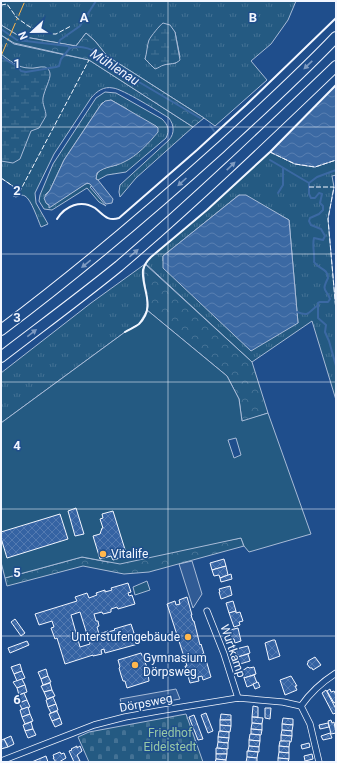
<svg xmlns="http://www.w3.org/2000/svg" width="337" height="763" font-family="Roboto,sans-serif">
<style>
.grass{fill:url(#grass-tufts);stroke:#a8bbd7;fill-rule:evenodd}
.forest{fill:url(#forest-crowns);stroke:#a8bbd7}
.wetland{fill:url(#wetland-marsh);stroke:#a8bbd7}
.cemetery{fill:url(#cemetery-stones);stroke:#a8bbd7}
.pitch{fill:#245a82;stroke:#a8bbd7;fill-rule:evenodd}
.parking{fill:#305b95;stroke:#a8bbd7}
.water{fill:url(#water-waves);stroke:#a8bbd7}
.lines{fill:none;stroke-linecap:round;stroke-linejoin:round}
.stream{stroke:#3b69a3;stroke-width:2}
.building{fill:url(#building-cross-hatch);stroke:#f2f6ff;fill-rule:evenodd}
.street-casing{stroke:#f2f6ff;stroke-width:7}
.highway-casing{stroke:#f2f6ff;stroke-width:12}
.street{stroke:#1f4e8c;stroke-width:5.5}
.highway{stroke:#1f4e8c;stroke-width:10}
.fence{stroke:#f2f6ff;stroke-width:1;stroke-dasharray:5 2;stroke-linecap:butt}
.wall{stroke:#f2f6ff;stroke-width:2}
.power{stroke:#ffb74d;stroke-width:1;stroke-dasharray:14 3 2 3;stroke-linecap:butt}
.oneway{fill:#7e9ac0}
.grid{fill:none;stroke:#f2f6ff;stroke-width:1;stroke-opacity:0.55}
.poi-dot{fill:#ffb74d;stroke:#1f4e8c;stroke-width:1.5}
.labels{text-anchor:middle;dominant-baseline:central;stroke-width:3;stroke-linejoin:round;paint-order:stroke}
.poi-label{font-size:12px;fill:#f2f6ff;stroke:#1f4e8c;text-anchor:start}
.street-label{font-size:12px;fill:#f2f6ff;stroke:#1f4e8c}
.park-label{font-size:12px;fill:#97c8a6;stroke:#1f4e8c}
.water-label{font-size:13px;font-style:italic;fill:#f2f6ff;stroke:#1f4e8c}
.grid-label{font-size:13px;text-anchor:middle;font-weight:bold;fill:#f2f6ff;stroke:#1f4e8c;stroke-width:3;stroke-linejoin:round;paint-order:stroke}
</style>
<defs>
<pattern id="grass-tufts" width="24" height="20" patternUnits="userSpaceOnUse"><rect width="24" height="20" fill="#245a82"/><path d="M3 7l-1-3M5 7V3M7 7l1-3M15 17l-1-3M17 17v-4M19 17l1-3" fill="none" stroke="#447295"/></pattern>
<pattern id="forest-crowns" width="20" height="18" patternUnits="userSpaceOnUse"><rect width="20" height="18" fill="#245a82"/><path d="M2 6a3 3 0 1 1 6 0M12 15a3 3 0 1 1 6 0" fill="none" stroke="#447295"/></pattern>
<pattern id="wetland-marsh" width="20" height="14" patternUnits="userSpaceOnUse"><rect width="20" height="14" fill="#245a82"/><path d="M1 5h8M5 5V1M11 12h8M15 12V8" fill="none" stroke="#447295"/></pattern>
<pattern id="cemetery-stones" width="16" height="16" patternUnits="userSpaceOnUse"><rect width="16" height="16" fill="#245a82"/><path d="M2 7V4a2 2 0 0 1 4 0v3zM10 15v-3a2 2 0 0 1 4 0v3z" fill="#447295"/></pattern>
<pattern id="water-waves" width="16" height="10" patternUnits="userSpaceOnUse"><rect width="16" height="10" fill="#3b69a3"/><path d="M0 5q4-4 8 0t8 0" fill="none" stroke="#587fb1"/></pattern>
<pattern id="building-cross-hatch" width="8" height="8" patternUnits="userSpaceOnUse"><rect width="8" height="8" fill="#3563a3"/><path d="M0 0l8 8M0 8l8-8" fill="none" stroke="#537ab1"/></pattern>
</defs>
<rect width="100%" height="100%" fill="#1f4e8c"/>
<!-- grass -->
<g class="grass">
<path d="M1,1h295l-8,19 -17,24 -20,17 16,19 -52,46 -11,-8 -97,-62 -12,-15 -9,-8 -10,13 -57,-10 -18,-11zM160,26l15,6 5,25 -4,6 -24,3 -7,-7 3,-8 1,-10z"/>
<path d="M1,35l13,9 75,16 104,67 -57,51 -16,19 -1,-5 1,-7 49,-45c6,-7 5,-15 0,-22 -10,-6 -46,-29 -56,-30 -9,-2 -16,3 -22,10l-37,56 -19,39 1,10 12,21 -7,3c-3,-7 -10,-28 -16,-31 -4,-2 -7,0 -9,1l-3,-1 7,-5 -19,-13z"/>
<path d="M105,92l11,1 46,26c6,6 8,11 4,19l-40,34 -19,3 -9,5 -2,-1c0,-11 12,-12 21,-14l10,-56 -16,-9 -9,3 -38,57 -14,30 -5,5 2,9 4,2 34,-22 4,-1 3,3 -2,1 16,19 -7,-4 -12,-14 -35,22 -8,-1 -5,-8 1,-6 13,-31 43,-66z"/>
<path d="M270,152l25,12 20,3 21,-7v15l-4,1 2,11 -6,32 8,92v89l-24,-79 -60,41 -106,-98c-7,20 11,42 -7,60 -4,3 -9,5 -14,8l-124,91v-50l90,-70 54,-39 6,-7 56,-47zM239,195l50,25 9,103 -135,-62v-5z"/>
</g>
<!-- forest -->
<g class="forest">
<path d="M1,25l18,11 57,10 10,-13 9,8 12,15 97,62 -11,9 -104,-67 -75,-17 -13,-8z"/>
<path d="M145,264l107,98 16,51 -26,9 -3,-23 -12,-23 -80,-66c2,-16 -6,-32 -2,-46z"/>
<path d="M241,538l3,8 -95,26 -25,2 -41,-8 -76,20 -2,-8 77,-21 26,5z"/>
</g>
<!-- wetland -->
<g class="wetland">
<path d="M163,23l7,2 5,7 5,28c-5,5 -10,3 -16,5 -4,1 -5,3 -9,4l-10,-10c2,-6 2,-14 4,-19 2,-4 11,-15 14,-17z"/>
<path d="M1,54c8,6 17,14 28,14 5,1 11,-2 16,-1 3,1 5,4 5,7 1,4 -6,17 -7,24 -1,6 3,12 3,18l-7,12 -8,3 -11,28 -7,4 -12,-2z"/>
</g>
<!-- cemetery -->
<path class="cemetery" d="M186,714l17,48h-114l-11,-25 11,-5z"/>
<!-- pitch -->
<g class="pitch">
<path d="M147,310l80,66 12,23 3,22 26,-8 43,121 -62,18 -5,-6 -3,-8 -121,26 -38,-7 -77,21 -4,-16v-139l124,-91 14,-8zM236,438l5,17 -7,3 -6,-18z"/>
<path d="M147,581l3,9 -15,5 -2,-8z"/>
</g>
<!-- parking -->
<g class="parking">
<path d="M192,561l10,33 -9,14 -14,-44z"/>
<path d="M176,689l4,10 -57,10 -3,-10z"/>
</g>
<!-- water -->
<g class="water">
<path d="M336,85v75l-21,7 -20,-3 -25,-12z"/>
<path d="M111,100l45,26 2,2v4c-9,11 -21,24 -34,30 -9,5 -19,4 -27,11l-1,6 2,1 15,19 -1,4 -6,1 -16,-20 -3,-1 -38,25v-3l-3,-2 -2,-5 6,-8 14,-30 36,-54 5,-5z"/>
<path d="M239,195h7l43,25 9,103 -47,28 -88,-83v-12z"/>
</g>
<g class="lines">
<!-- stream -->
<g class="stream">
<path d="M1,29l16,11 51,6 2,2c18,-6 41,12 52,24l78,46"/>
<path d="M58,45l2,-5 20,-14 16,-25"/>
<path d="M1,57l17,10 3,4 5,1 30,-5 3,-1 2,-7 9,-11"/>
<path d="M210,125l4,6"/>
<path d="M270,160l39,23v11l2,4h4l4,-5 3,1 -2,9 3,3v4l-4,4 -9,4 -1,3 2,4 10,4 4,7 -2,4 -9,-2c-2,8 1,16 0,24 4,7 14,6 14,16 -7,14 -2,10 2,21l-2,3h-8l-2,1v15l8,7 -1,7 4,9 7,25"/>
<path d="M309,183l8,-6 19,-7"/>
<path d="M278,193l5,-8v-17"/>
<path d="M297,312c13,5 11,0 20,-6"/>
</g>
</g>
<!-- building -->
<g class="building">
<path d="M76,508l8,26 -9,2 -7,-25z"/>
<path d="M113,511l14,45 -14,4 -2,-4 -11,3 -7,-23 7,-2 2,-6h1l-3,-9 3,-1 -1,-4z"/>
<path d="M60,514l8,25 -61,19 -6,-20v-6z"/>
<path d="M224,559l2,7 -14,4 -2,-7z"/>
<path d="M226,566l2,9 -8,3 -1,-3 -5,1 -2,-6z"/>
<path d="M231,574l1,5 -11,3 -1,-4z"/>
<path d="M128,583l3,9 -3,1 1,3 3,-1 3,9 -17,5 -1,-2 -6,2v3l-8,2 -1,-2 -8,2 2,7h2l1,5 -2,1 2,7 9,-3v1l7,-2 -1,-1 17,-5 3,9 -3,1v3l4,-2 3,9 -33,9 -1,-4 -3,1 1,4 -9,2v-1l-28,9 -8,-26 -2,1 -4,-11 3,-1 -2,-6 -13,4 -4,-11 42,-13 -2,-4 12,-4 2,5 8,-3 -1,-2 9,-3v2l7,-2 -1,-2zM80,612l10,32 -10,3 -9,-32z"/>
<path d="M230,586l2,9 -11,4 -2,-7h1l-1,-3z"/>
<path d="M187,597l5,18h-1l2,6h1l6,24 1,-1 3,10h-2l2,6h2l5,17 -8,3 -1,-4 -4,1 1,4 -9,2 -5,-17h2l-20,-62 8,-3 1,4 4,-1 -1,-4z"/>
<path d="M233,601l3,10 -7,2 -3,-10z"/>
<path d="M236,611v2l4,-1 3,9 -4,1 1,3 -6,2 -5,-14z"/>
<path d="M15,619l10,14 -4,3 -10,-14z"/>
<path d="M238,628l3,13 -6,2 -1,-4h-2l-2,-9z"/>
<path d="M273,640h2l5,16 -11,4 -4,-17z"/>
<path d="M27,641l2,4 -19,8 -2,-5z"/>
<path d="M248,646l2,7 -12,4 -2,-8z"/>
<path d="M141,653l6,14 2,14 -22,7 -2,-7h-2l-2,-6 -2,-7 1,-1 -2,-7z"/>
<path d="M248,654l2,7 -10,3 -2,-7z"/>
<path d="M315,657l6,8 -8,5 -1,-2h-2l-3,-4 1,-1v-2z"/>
<path d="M20,664l2,7 -8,3 -3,-7z"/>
<path d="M248,667l1,1 5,-1 2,7 -12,4 -2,-7z"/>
<path d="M46,669l2,7 -7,3 -3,-7z"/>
<path d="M22,671l3,7 -8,3 -3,-7z"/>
<path d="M254,675l3,8 -10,4 -3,-9z"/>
<path d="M48,676l3,6 -8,3 -2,-6z"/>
<path d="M291,676l6,10h-2l2,4 -12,5 -5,-15z"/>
<path d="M22,679l3,6 -8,3 -4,-6z"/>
<path d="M258,682l2,5 -5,2 -2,-5z"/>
<path d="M50,683l2,7 -8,2 -3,-6z"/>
<path d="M25,685l2,7 -8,3 -2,-7z"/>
<path d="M330,689l1,3 3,-1 2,4v7l-2,1 -7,-12z"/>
<path d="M52,690l3,6 -8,3 -3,-7z"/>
<path d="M326,690l10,19v4l-3,1 -11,-21z"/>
<path d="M24,693l3,7 -8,3 -2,-7z"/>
<path d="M53,697l3,7 -8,3 -2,-7z"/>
<path d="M27,700l3,7 -8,2 -3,-6z"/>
<path d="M56,704l2,6 -7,3 -3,-6z"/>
<path d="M253,706l5,1v10h-6z"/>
<path d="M28,707l2,7 -8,3 -2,-7z"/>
<path d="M265,708h6l-1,11 -5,-1z"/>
<path d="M57,711l3,7 -8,3 -3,-7z"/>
<path d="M206,713l7,18 -5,2 -7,-18z"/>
<path d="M30,714l3,7 -8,3 -3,-7z"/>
<path d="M221,714l10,1v5h-11z"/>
<path d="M194,715l9,24 -5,1 -9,-23z"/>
<path d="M252,717l11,1 -1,6 -10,-1z"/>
<path d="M60,718l2,6 -7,3 -3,-6z"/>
<path d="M283,718l10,1v6l-11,-1z"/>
<path d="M220,720h11v6l-11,-1z"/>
<path d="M331,720l1,3 2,-1 2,11 -5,1 -3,-13z"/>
<path d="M31,722l2,7 -8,2 -2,-6z"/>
<path d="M252,723l10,1v6l-11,-1z"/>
<path d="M328,723l1,4 -9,2 -1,-4z"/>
<path d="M282,724l11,1 -1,6 -10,-1z"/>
<path d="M220,725l11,1 -1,6 -10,-1z"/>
<path d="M33,729l3,6 -8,3 -3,-7z"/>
<path d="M251,729l11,1 -1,5 -10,-1z"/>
<path d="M282,730l10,1v5l-11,-1z"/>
<path d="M219,731l10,1v6l-11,-1z"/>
<path d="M330,733l2,5 -9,2 -2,-4z"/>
<path d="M250,734l10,1v6l-11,-1z"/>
<path d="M281,735l11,1 -1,6 -10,-1z"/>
<path d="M11,736l3,8 -6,3 -4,-8z"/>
<path d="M218,737l11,1 -1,5 -10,-1z"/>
<path d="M1,738l1,2 2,-1 4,8 -7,2z"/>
<path d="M249,740l11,1 -1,6 -10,-1z"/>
<path d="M280,741h10l-1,6 -10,-1z"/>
<path d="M218,742l10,1v6l-11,-1z"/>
<path d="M309,743l1,4 -8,2 -1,-4z"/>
<path d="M77,746v2l3,-2 2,5 -5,4 3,6 -6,1 -5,-11 3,-1 -1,-1z"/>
<path d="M249,746l10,1v5l-11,-1z"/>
<path d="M279,746l10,1v6l-10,-1z"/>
<path d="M216,748l11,1v5h-11z"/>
<path d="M247,751l11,1 -1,6 -10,-1z"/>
<path d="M60,752l1,2 3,-1 2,5 -7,4h-3l-3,-4h1l-1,-3z"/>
<path d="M279,752l10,1v6l-11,-1z"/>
<path d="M216,754h11l-1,6 -10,-1z"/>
<path d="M312,754l1,5 -8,2 -1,-5z"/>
<path d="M46,756l2,6h-16l2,-1z"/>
<path d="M247,757l10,1v4h-11z"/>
<path d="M278,758l11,1 -1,3h-10z"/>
<path d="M216,759l10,1v2h-11z"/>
</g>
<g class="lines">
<!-- street casing -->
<g class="street-casing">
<g id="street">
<path d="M207,611l17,43 14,44"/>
<path d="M301,706l9,18 9,38"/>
<path d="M301,706c9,-13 21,-24 35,-33"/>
<path d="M1,761l93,-36 31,-8 33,-6 80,-13 45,4 18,4"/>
</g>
</g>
<!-- highway casing -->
<g class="highway-casing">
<g id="highway">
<path d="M1,330c76,-57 148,-118 219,-182 39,-36 79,-72 116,-111"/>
<path d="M1,357c39,-30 80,-60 118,-91 75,-64 146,-132 217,-200"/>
</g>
</g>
<!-- street -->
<use href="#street" class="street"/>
<!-- highway -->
<use href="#highway" class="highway"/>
<!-- fence -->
<g class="fence">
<path d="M1,5l6,-1 10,14 13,9 22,7h4l15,-8"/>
<path d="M270,152l25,12 20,3 21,-7"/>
<path d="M1,178l19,13 69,-131"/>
<path d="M309,187h25l-6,32 8,92"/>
<path d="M1,562v3"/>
</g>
<!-- wall -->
<g class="wall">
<path d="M57,219c8,-13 24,-20 38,-11 8,6 12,14 24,10l78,-68 49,-45 90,-87"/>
<path d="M125,332c5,-3 10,-5 14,-8 18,-18 2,-35 4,-54 1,-5 4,-9 8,-13l56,-47 63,-58 66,-67"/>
</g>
<!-- power -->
<path class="power" d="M1,56l24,-55"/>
</g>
<!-- one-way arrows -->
<defs><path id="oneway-solid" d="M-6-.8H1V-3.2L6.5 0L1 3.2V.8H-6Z"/></defs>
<g class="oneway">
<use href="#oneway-solid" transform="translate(308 65) rotate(136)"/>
<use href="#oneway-solid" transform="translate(231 166) rotate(-44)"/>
<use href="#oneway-solid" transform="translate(182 182) rotate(138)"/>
<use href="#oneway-solid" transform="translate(134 253) rotate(-41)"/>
<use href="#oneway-solid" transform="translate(86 264) rotate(141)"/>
<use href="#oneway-solid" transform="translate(32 333) rotate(-38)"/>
</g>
<!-- grid -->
<path class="grid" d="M168,1v761M1,127h335M1,254h335M1,382h335M1,509h335M1,636h335"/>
<!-- markers -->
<g class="poi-dot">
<circle cx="103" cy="554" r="4"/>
<circle cx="188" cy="637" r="4"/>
<circle cx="135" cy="665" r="4"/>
</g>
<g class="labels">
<!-- poi labels -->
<g class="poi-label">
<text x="111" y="554">Vitalife</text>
<text x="180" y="637" text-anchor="end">Unterstufengebäude</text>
<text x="143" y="658">Gymnasium<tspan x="143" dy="14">Dörpsweg</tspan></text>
</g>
<!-- street labels -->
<g class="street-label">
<text transform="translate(233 651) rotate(71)">Wurtkamp</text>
<text transform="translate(146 703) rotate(-11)">Dörpsweg</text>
</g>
<!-- park labels -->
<g class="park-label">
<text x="170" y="733">Friedhof<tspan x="170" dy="14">Eidelstedt</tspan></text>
</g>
<!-- water labels -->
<g class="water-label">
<text transform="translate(115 67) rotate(33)">Mühlenau</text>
</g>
</g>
<g class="grid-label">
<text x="84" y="22">A</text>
<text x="253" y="22">B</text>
<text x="17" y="68">1</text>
<text x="17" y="195">2</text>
<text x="17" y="322">3</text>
<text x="17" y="450">4</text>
<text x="17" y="577">5</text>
<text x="17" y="704">6</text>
</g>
<!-- border -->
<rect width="337" height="763" fill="none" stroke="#f2f6ff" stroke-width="4"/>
<!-- north arrow -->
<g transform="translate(32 32) rotate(248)" stroke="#1f4e8c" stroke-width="3" paint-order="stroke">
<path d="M0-3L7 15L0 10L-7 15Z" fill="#f2f6ff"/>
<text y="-6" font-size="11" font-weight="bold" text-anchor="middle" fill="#f2f6ff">N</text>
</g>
</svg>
